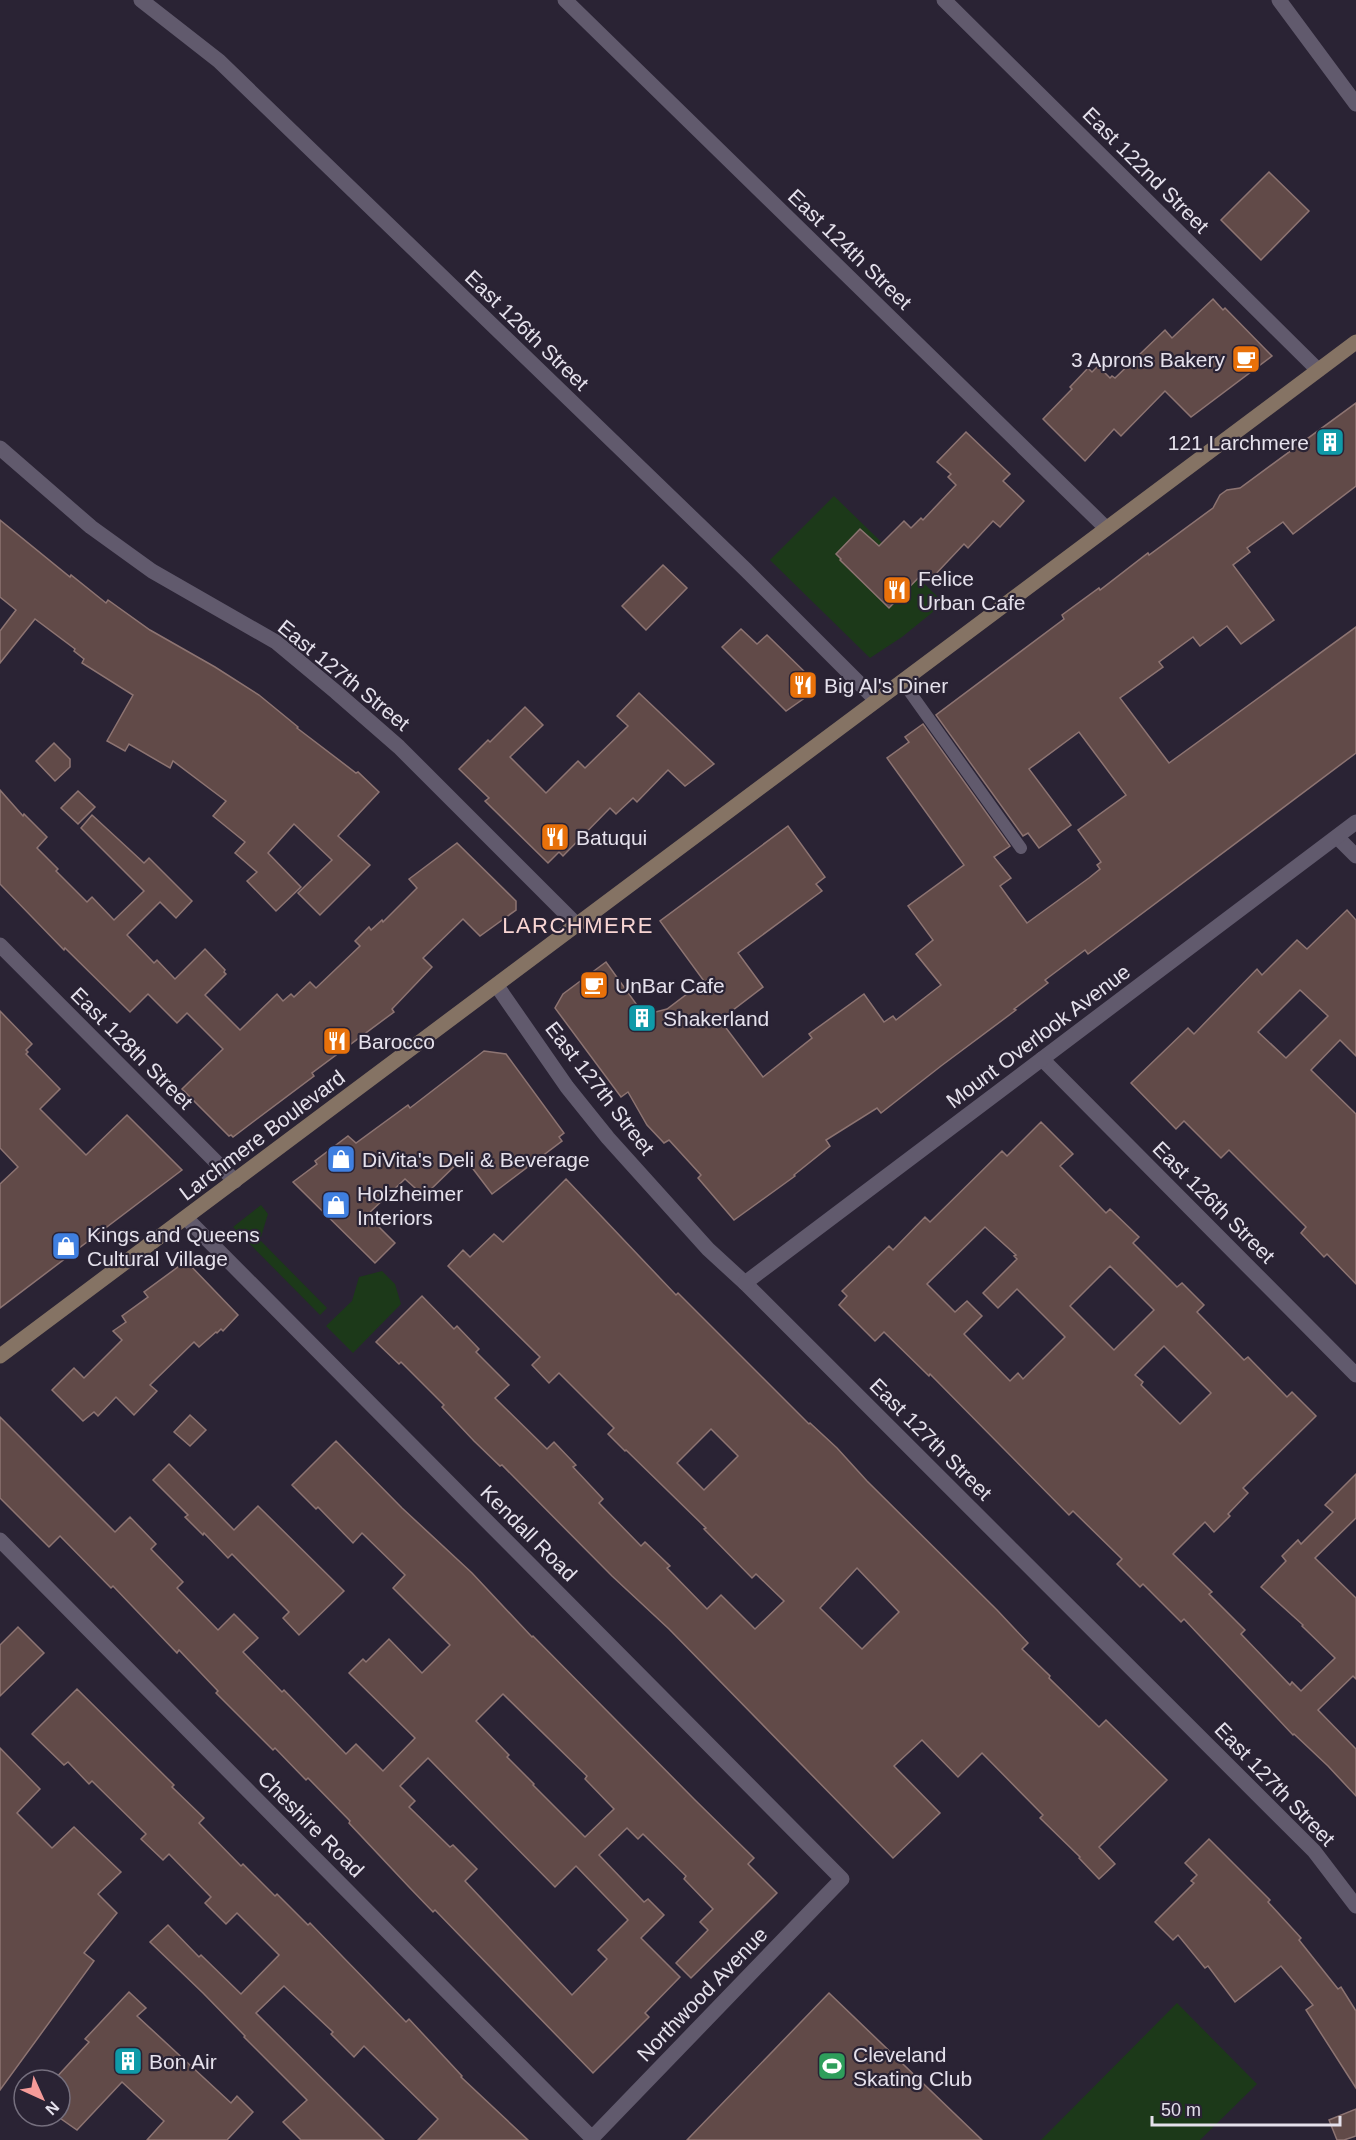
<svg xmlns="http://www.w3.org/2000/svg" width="1356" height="2140" font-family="Arial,sans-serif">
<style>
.green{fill:#1c3919}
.building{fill:#614a48;stroke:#8d7472;stroke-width:1.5;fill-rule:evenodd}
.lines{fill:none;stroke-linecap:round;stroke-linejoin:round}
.service{stroke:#615a6d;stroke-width:12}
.minor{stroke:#615a6d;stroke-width:15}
.secondary{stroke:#857364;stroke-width:15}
.labels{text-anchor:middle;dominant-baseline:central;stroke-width:4.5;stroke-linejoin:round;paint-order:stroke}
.street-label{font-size:21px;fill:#e5e1ec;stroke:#2a2334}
.poi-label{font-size:21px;fill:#e5e1ec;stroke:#2a2334;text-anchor:start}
.neighbourhood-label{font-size:22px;letter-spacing:1.5px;fill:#f8d5d3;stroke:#2a2334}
</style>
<rect width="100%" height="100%" fill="#2a2334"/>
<!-- green -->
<g class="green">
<path d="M834,496l110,107 -42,34 -32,21 -100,-98z"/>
<path d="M261,1205l7,9 -8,26 67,68 -7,7 -87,-88z"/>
<path d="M382,1271l13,13 6,20 -48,49 -27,-27 26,-25 7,-24z"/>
<path d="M1177,2003l80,81 -57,56h-159z"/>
</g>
<!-- building -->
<g class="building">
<path d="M1269,172l40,39 -48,49 -40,-40z"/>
<path d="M1213,299l10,11 2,-2 47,48 -81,61 -26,-26 -44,45 -7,-7 -29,32 -42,-42 29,-30 -2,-2 18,-19 4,4 6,-6 12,12 2,-2 3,2 50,-48 7,8z"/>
<path d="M1356,403v83l-63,48 -10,-12 -36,26 3,4 -17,13 41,55 -33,24 -14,-18 -27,20 -7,-9 -34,25 4,5 -43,31 49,65 187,-136v126l-268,201 -3,-4 -40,30 3,3 -34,26 2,1 -75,56 -60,47 -4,-5 -51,32 4,6 -36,29 1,1 -61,44 -36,-42 3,-3 -32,-35 -5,3 -17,-18 -19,-33 -7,5 -66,-89 8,-14 43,-32 38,53 23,-6 37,-28 -44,-60 128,-95 37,51 -9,7 6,7 -84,62 25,34 -43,33 43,57 49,-39 -3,-4 55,-40 20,28 9,-6 3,4 45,-35 -25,-31 17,-14 -25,-34 56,-41 -77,-107 22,-16 -4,-5 18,-13 87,122 -16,11 17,21 -11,8 27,37 62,-45 11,-9 -3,-4 4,-3 -23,-32 48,-35 -47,-63 -50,37 42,56 -32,23 -11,-15 -5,3 -87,-121 128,-96 -2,-4 37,-27 1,2 48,-37 1,2 64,-47 7,-13 7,-5 13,-2z"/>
<path d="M966,432l44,42 -7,7 21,20 -24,26 -7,-6 -25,27 -4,-4 -32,34 -7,-7 -36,37 -49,-48 1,-1 -5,-5 24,-25 19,17 25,-25 7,7 10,-10 2,2 33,-35 -8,-8 3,-3 -14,-12z"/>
<path d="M0,520l70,57 1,-2 35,28 2,-3 42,30 65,37 44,28 39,32 -1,1 59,45 2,-1 21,20 -41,44 32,29 -50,50 -22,-22 34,-33 -38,-36 -26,29 33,34 -25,24 -29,-30 10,-9 -22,-19 10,-11 -32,-26 13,-15 -53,-40 -3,7 -41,-24 -4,7 -18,-10 26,-46 -51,-32 2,-4 -10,-8 1,-2 -40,-30 -35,44v-32l16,-21 -16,-13z"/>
<path d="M663,565l24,23 -41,42 -24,-24z"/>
<path d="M741,629l16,15 10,-9 46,45v12l-27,19 -64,-64z"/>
<path d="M639,693l75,71 -29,22 -17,-16 -31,32 -4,-4 -17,16 -6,-6 -47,48 -4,-4 -11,11 -63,-62 4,-3 -30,-29 29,-29 2,2 35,-35 18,18 -33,32 36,36 32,-32 7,7 43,-42 -11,-10z"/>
<path d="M54,743l16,16v8l-15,14 -19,-20z"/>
<path d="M0,790l23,26 1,-2 23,23 -10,11 21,21 -2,2 31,31 5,-5 22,23 30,-29 -63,-63 11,-13 52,48 5,-5 43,43 -16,17 -16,-16 -33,33 27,28 3,-3 18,19 30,-30 20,21 -1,2 2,2 -21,21 35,35 37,-36 6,7 8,-7 3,3 16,-15 6,6 44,-42 -5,-5 14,-14 2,3 11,-10 1,2 34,-34 -8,-9 48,-36 59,58v9l-36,26 -17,-17 -40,39 9,9 -40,42 2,3 -82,61 2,3 -81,61 -2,-2 -2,1 -47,-47 41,-40 -36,-36 -10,10 -29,-29 -18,18 -65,-64 -1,2 -64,-66z"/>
<path d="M78,791l17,16 -17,17 -17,-16z"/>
<path d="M1347,910l9,10v136l-16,-16 -29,30 45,44v170l-29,-30 -3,3 -23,-24 5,-6 -77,-77 -8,8 -37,-37 -8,8 -45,-46 57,-55 6,6 63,-65 5,6 35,-35 10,9zM1300,990l28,26 -42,42 -28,-26z"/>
<path d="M0,1011l32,33 -6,6 2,2 -2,2 34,35 -20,20 46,46 41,-40 55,55 -182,138v-124l18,-17 -18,-19z"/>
<path d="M484,1051l22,3 58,79 -5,4 3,4 -70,53 -28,-37 -40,39 -19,-17 -38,36 28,28 -20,20 -82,-81 24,-18 -2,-3 33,-25 8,7 52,-38 2,3z"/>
<path d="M1041,1122l32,32 -13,12 46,47 4,-4 29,28 -6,6 44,44 5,-4 22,22 -7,7 47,48 4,-3 39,40 5,-5 24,24 -73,72 5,5 -20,21 2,2 -16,16 -9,-10 -32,32 39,38 -3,2 36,36 -4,4 49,51 2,-3 9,9 34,-33 -33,-32 1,-1 -42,-38 25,-26 -4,-5 16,-16 3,4 32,-32 -8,-7 31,-31v44l-41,40 41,40v81l-3,-3 -35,34 38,39v47l-28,-30 -34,-32 -1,1 -109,-116 -3,3 -38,-38 -3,3 -23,-23 5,-5 -49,-48 -4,4 -139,-141 -1,2 -45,-44 -9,9 -36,-36 8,-9 -5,-5 47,-45 4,4 32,-33 5,5 72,-71 5,5zM985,1227l31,28 -2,1 3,3 -34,34 15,15 19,-19 48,48 -42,42 -5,-6 -8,8 -46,-47 18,-18 -15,-15 -12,11 -28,-28zM1110,1266l44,44 -40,40 -44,-44zM1164,1346l47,47 -31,31 -39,-39 2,-3 -8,-7z"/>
<path d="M566,1179l110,116 2,-2 131,131 1,-1 27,25 30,33 130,129 31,33 -6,6 28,27 -1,2 50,49 7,-7 61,60 -68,67 16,17 -16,15 -20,-21 1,-1 -40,-39 3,-3 -61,-62 -24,24 -36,-37 -28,26 46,47 -47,45 -224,-229 -57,-53 -110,-111 -2,1 -26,-25 -32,-34 2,-2 -43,-43 -2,2 -23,-22 46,-46 32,33 3,-3 22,23 -3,3 33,33 -14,13 52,51 7,-7 22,23 -3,2 30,32 -4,4 42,43 4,-4 25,24 -3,2 40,41 14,-14 34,34 29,-28 -28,-27 -4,4 -48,-49 2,-1 -80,-78 -1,1 -17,-17 6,-6 -55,-55 -10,10 -17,-18 8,-8 -92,-91 15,-16 7,7 24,-23 9,8zM711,1429l27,27 -34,34 -27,-27zM857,1568l42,44 -37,37 -42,-41z"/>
<path d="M186,1261l52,54 -15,16 -2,-2 -4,4 -1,-1 -17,15 -5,-5 -44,43 7,6 -23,24 -18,-18 -18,19 -4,-4 -11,9 -31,-31 22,-22 10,10 38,-38 -9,-9 13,-9 -4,-6 26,-19 -4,-5z"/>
<path d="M190,1415l16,15 -16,16 -16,-14z"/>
<path d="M0,1417l115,115 15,-15 26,27 -5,5 32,33 -6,6 41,42 16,-16 24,24 -15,14 39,40 2,-2 62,64 10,-10 27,27 32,-33 -66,-65 14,-14 3,3 23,-23 33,34 28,-28 -57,-57 12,-13 -43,-42 -9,10 -35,-36 -2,2 -24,-24 44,-44 66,67 70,65 60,64 1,-1 161,163 60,59 -6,6 29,29 -86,85 -15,-15 32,-33 -8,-8 13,-13 -29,-30 2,-3 -43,-42 -5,5 -11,-11 -28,27 45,47 4,-3 16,16 -23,23 39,39 -35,36 4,4 -56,56 -158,-163 -2,2 -24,-25 -60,-64 1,-2 -42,-43 -2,2 -31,-32 -2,2 -57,-57 2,-2 -39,-41 -2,3 -64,-67 -2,2 -51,-52 -11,11 -49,-49zM503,1694l84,82 -2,3 29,30 -29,28 -52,-52 1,-1 -27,-27 2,-2 -33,-34zM428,1758l127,129 21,-21 52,54 -30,30 9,9 -35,36 -107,-114 12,-12 -24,-24 -3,2 -41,-40 6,-6 -15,-15z"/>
<path d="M169,1464l65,66 24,-24 86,85 -45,44 -16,-17 6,-6 -57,-58 -4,4 -24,-25 -1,2 -18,-18 3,-2 -35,-35z"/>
<path d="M18,1627l26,26 -44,43v-51z"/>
<path d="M77,1689l97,96 -2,2 32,31 -5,5 42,43 2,-2 32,32 2,-2 31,31 2,-2 96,99 3,-3 53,57 -1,1 67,63h-110l20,-21 -74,-73 -10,11 -23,-23 2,-2 -49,-46 -28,27 128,127h-83l-18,-18 24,-22 -63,-63 1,-1 -42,-43 -53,-51 18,-17 31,32 2,-2 40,39 38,-39 -42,-42 -11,11 -21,-21 6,-6 -42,-43 -6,6 -22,-21 5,-5 -54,-53 -3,3 -21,-22 -4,3 -32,-31z"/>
<path d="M0,1748l40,41 -23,24 35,35 22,-21 47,45 -23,22 19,19 -33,40 10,8 -94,129z"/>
<path d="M1209,1839l61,61 -2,2 33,36 -2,2 39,49 3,-2 15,24v77l-50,-78 7,-5 -32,-39 -46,36 -27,-36 -3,2 -27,-33 -5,5 -18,-18 39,-39 -3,-2 6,-6 -12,-12z"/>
<path d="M129,1992l17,16 -9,8 94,87 6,-7 16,16 -26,28h-80l17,-19 -42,-39 -45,48 -20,-14h3v-36h-6l35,-38 -4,-3z"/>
<path d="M829,1993l153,147h-295z"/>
<path d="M1356,2109v27l-12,4h-7l-8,-20z"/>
</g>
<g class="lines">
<!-- service -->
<path class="service" d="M902,681l119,167"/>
<!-- minor -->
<g class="minor">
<path d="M141,0l78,61 527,509 130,130"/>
<path d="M565,0l541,528"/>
<path d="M944,0l374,370"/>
<path d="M1279,0l77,104"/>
<path d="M0,448l91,79 61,44 124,71 60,50 63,55 178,178"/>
<path d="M1337,837l19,19"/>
<path d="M0,945l235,236"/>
<path d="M497,986l70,101 41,51 100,111 37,34 569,568 42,55"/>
<path d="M1042,1059l314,316"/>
<path d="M745,1283l611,-461"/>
<path d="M0,1540l592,598 250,-259 -656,-661"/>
</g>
<!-- secondary -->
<path class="secondary" d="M0,1356l1356,-1014"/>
</g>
<!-- icons -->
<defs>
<g id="cafe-square" transform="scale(1.5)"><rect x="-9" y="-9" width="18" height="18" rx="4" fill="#e8710a" stroke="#2a2334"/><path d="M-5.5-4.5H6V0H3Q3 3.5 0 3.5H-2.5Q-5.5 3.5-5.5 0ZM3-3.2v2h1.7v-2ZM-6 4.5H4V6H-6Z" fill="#fff"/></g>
<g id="building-square" transform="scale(1.5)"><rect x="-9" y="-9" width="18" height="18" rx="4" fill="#0f9aa8" stroke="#2a2334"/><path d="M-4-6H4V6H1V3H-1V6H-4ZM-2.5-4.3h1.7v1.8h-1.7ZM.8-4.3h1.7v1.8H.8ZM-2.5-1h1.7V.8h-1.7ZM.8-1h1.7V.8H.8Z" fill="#fff"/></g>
<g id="restaurant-square" transform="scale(1.5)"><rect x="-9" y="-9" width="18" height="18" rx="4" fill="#e8710a" stroke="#2a2334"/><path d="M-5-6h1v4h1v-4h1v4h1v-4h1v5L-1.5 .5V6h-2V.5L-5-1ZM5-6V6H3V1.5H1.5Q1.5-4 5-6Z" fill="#fff"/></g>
<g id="shop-square" transform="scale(1.5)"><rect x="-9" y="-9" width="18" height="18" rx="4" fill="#3f7fe0" stroke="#2a2334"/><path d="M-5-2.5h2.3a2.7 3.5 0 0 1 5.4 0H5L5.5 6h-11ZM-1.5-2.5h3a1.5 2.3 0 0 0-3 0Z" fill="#fff"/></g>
<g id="stadium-square" transform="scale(1.5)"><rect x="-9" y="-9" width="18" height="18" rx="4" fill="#2e9e5b" stroke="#2a2334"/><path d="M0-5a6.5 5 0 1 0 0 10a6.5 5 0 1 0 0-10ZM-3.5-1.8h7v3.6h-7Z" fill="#fff"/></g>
</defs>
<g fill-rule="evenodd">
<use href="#cafe-square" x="1246" y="359"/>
<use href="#building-square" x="1330" y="442"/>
<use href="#restaurant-square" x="897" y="590"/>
<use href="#restaurant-square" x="803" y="685"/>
<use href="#restaurant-square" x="555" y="837"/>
<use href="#cafe-square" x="594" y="985"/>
<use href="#building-square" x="642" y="1018"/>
<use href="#restaurant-square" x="337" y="1041"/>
<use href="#shop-square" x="341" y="1159"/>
<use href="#shop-square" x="336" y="1205"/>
<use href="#shop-square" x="66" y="1246"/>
<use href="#building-square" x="128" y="2061"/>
<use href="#stadium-square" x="832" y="2066"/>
</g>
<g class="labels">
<!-- street labels -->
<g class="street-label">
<text transform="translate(1146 170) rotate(45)">East 122nd Street</text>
<text transform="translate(850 249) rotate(44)">East 124th Street</text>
<text transform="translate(527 330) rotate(44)">East 126th Street</text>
<text transform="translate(344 675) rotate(39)">East 127th Street</text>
<text transform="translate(1038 1036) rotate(-37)">Mount Overlook Avenue</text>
<text transform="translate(132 1048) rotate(45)">East 128th Street</text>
<text transform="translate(600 1088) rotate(52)">East 127th Street</text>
<text transform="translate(262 1135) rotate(-37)">Larchmere Boulevard</text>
<text transform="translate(1214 1202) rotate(45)">East 126th Street</text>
<text transform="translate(931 1439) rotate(45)">East 127th Street</text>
<text transform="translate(529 1533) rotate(45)">Kendall Road</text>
<text transform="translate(1275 1784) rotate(46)">East 127th Street</text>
<text transform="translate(311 1824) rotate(45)">Cheshire Road</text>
<text transform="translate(702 1994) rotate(-46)">Northwood Avenue</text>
</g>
<!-- poi labels -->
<g class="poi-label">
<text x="1225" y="359" text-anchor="end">3 Aprons Bakery</text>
<text x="1309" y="442" text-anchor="end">121 Larchmere</text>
<text x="918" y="578">Felice<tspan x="918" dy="24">Urban Cafe</tspan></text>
<text x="824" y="685">Big Al's Diner</text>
<text x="576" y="837">Batuqui</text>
<text x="615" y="985">UnBar Cafe</text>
<text x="663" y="1018">Shakerland</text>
<text x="358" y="1041">Barocco</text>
<text x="362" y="1159">DiVita's Deli &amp; Beverage</text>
<text x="357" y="1193">Holzheimer<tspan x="357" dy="24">Interiors</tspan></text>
<text x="87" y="1234">Kings and Queens<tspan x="87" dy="24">Cultural Village</tspan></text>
<text x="853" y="2054">Cleveland<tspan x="853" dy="24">Skating Club</tspan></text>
<text x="149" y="2061">Bon Air</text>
</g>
<!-- neighbourhood labels -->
<g class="neighbourhood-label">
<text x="578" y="925">LARCHMERE</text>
</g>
</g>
<!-- north arrow -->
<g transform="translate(42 2098) rotate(135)"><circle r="28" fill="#2a2334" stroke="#756f7e" stroke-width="1.5"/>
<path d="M0-4.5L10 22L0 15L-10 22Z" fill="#f59b99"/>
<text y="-9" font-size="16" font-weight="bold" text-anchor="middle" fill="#e5e1ec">N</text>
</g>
<!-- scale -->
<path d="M1152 2116v9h188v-9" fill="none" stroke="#e5e1ec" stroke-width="3"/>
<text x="1161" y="2116" font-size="18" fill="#e5e1ec" stroke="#2a2334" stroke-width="4.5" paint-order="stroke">50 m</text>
</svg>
